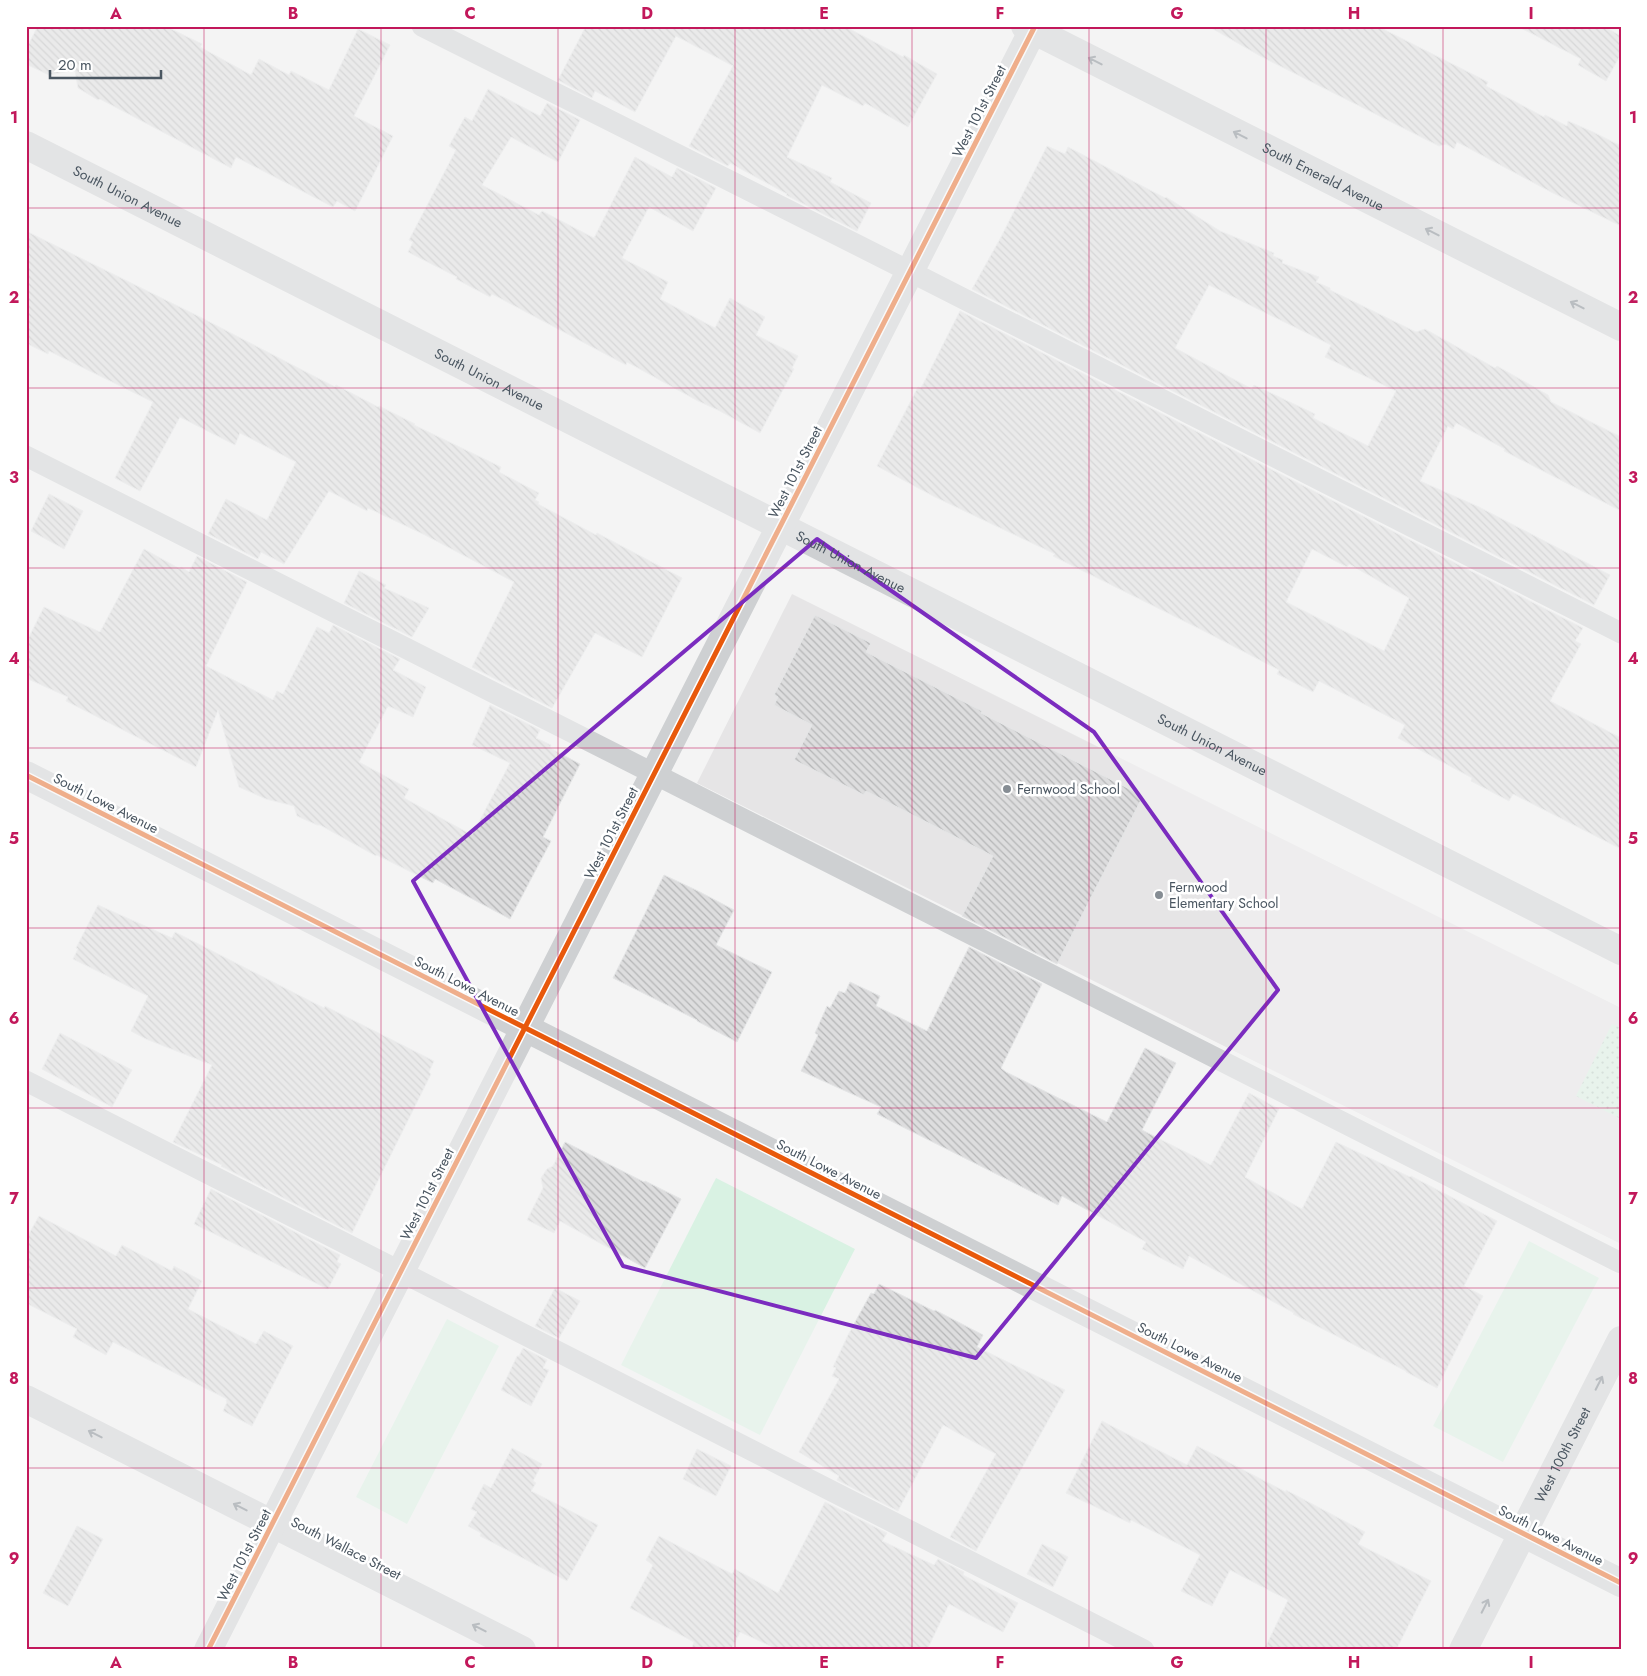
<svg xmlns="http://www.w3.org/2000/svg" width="1647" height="1676" font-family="Jost,sans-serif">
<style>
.education{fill:#e6e5e6}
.grass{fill:#d9f2e3}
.park{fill:url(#park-dots)}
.building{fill:url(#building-back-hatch);stroke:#e5e6e7;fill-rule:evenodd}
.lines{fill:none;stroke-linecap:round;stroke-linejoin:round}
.service{stroke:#ced0d2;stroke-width:21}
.minor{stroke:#ced0d2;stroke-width:28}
.cycleway-casing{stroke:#fff;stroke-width:8}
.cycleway{stroke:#e8590c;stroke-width:5}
.oneway{stroke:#727b83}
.marked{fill:none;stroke:#7b2cbf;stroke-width:4;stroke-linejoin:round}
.grid{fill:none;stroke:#c2185b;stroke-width:1;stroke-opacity:0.55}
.poi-dot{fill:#868d94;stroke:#fff;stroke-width:2}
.labels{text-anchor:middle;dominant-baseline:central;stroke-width:5;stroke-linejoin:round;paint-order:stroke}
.street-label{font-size:14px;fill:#4a5661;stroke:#fff}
.poi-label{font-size:14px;fill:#4a5661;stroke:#fff;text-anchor:start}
.neatline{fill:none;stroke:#c2185b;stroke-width:2}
.grid-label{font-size:16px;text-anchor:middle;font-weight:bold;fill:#c2185b}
</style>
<defs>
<pattern id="park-dots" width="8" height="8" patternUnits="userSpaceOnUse" patternTransform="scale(1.25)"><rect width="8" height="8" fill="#d9f2e3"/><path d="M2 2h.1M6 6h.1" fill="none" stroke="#b2c7bb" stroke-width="1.8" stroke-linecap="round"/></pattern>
<pattern id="building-back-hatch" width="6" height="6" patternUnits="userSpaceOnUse" patternTransform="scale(1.25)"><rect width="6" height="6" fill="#ddddde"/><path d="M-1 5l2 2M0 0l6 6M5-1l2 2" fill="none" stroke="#b5b6b7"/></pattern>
</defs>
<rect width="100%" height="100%" fill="#f4f4f4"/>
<!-- education -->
<path class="education" d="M792,594l829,414v236l-924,-461z"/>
<!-- grass -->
<g class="grass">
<path d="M716,1178l139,71 -95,186 -139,-70z"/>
<path d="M1529,1241l70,37 -96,184 -70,-36z"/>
<path d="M447,1319l52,27 -92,178 -51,-27z"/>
</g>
<!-- park -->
<path class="park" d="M1612,1024l9,4v91l-45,-23z"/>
<!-- building -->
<g class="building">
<path d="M38,26h127l37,18 -2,3 51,28 8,-16 30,16 2,-4 38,19 29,-61 32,16 -36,71 39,20 -38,75 -18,-10 -4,6 -97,-50 -5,11 -131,-69 -2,1 -20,-12 -3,-18 -26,5 -21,-10 -2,-16z"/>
<path d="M586,26h258l59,31 1,-2 33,19 -29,53 -43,-24 -2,3 -41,-21 -35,72 45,21 -2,4 41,21 -14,28 -71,-36 1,-1 -57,-31 -2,3 -39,-20 44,-80 -57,-30 -41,76 -40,-21 -3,7 -34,-18z"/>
<path d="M1208,26h169l111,56 -2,4 58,31 1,-2 22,11 1,-5 25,11 28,14v80l-70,-34 -94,-50 -3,7 -8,-5 -7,2 -18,-9 -159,-80z"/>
<path d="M1517,26h86l18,10v18l-15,27 -28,-16 3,-6z"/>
<path d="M488,89l52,27 7,-13 33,17 -22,42 -47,-25 -29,48 57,30 3,-4 52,27 41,-81 37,20 5,-9 39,20 -23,43 -44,-24 -27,51 46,24 -8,17 55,29 15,-30 35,19 -9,18 42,21 -6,12 2,1 -34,64 -42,-23 -20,-9 -71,-39 -1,3 -134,-71 -2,3 -34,-18 1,-2 -49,-25 5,-10 -4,-2 47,-90 -7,-4 16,-29 7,4z"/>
<path d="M1047,146l18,8 3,-7 97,51 1,-1 54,34 54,22 -1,3 10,4 -1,3 37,14 -3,5 14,6v2l86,42 9,-3 70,39 2,-2 51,29 3,7 70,35v74l-117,-60 1,-2 -49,-26 -3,6 -5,-3 -28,55 59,26 131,68 -16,30 -622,-316 29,-52zM1209,285l122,60 -6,12 71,34 -28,55 -55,-28 2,-4 -61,-29 -2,4 -77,-41z"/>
<path d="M26,231l174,86 135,70 1,-2 42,22 1,-1 36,18 -1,1 87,42 -2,5 40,21 -4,7 4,2 -1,2 58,31 1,-2 85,45 -40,79 -47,-24 -43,75 -80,-41 42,-85 -89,-47 -57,-27 -1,3 -38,-20 -45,73 -23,-12 -3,7 -50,-25 18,-35 41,21 29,-58 -56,-29 -5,12 -55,-28 -40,74 -25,-13 38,-76 -104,-51 -1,3 -22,-11z"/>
<path d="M960,311l623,317 -8,13 6,3 -31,57 71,37v111l-108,-55 -4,7 -38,-20 1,-3 -74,-40 7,-13 -86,-44 -6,11 -36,-18 2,-4 -79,-41 -147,-73 2,-2 -120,-57 -58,-31 41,-79 3,1zM1312,549l35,18 2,-3 60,34 -25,53 -98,-49z"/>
<path d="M49,494l34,17 -19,38 -33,-18z"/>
<path d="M144,549l36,20 1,-2 8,5 8,-16 50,26 -41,84 67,34 4,-9 6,3 34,-67 12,6 4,-8 67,34 -7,11 33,17 -13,30 -25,-11 -29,56 50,27 -5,9 68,37 38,-72 -38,-18 18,-40 50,25 -4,8 15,7 -1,3 30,16 -37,73 8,4 -41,78 -75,-40 -2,4 -56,-28 -1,1 -56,-31h-3l-20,-9 -3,-10 -28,-7 -27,-12 -21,-77 -22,57 -130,-66 2,-4 -42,-19v-35l18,-36 56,25z"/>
<path d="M359,571l27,14 -2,3 45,20 -17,29 -68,-34z"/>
<path d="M815,615l56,28 -5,9 116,59 -1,2 162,83 -86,168 -95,-48 31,-60 -127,-65 -2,4 -70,-35 18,-35 -38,-20 4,-8 -4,-2z"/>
<path d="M664,875l34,16 36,19 -18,35 56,27 -35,70 -40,-21v-1l-84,-42z"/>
<path d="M98,905l74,33 3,-6 149,76 1,-2 109,55 -5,11 2,2 -79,159 -131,-67 1,-1 -49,-23 39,-77 -66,-26 -15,-8 17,-35 -75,-37 5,-10 -2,-1z"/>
<path d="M969,947l73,37 -41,84 5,4 101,50 38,-74 31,15 -34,67 69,35 38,-72 30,16 -34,68 57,32 34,-67 74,35 1,-1 86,45 -33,65 19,10 -46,92 -31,-16v-1l-113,-57 1,-1 -105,-57 -6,13 -41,-20 4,-7 -84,-46 -4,9 -181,-91 4,-7 -80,-36 17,-36 -3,-2 12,-27 3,2 9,-17 6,2 5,-11 30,14 -4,10 51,25z"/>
<path d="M60,1033l72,37 -20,37 -70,-38z"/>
<path d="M565,1142l79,40 1,-1 36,18 -36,69 -85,-47 -6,12 -27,-13 16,-32 -2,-10 6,-9 6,-3z"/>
<path d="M211,1189l129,66 -3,7 4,2 -13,25 -134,-65z"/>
<path d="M39,1216l77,40 6,-11 50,26 2,-5 28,15 -14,28 68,35 8,-13 29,15 -41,80 -29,-15 4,-9 -1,-1 1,-2 -114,-57 -7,13 -33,-18 4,-8 -51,-26v-64z"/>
<path d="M879,1284l55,27 1,-1 48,25 -6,12 88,43 -89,161 -26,-14 46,-83 -53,-29 -45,86 -61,-31 2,-4 -40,-24 40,-73 -7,-3 4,-8 -3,-1 15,-32 23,-42 3,1z"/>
<path d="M555,1288l25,13 -21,37 -24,-12z"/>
<path d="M523,1348l24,12 -4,8 6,2 -18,36 -30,-16 16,-34h2z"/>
<path d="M1102,1421l85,44 10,-19 89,46v-2l79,42 -7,12 73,37 -35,69h-132l24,-50 -58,-30 -18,36 -31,-15 19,-36 -69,-35 -1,3 -64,-30z"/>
<path d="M512,1448l30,16 -9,17 3,2 -5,8 67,34 -31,56 -87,-45 1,-3 -13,-7 9,-14 -6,-3 13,-25 7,4z"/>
<path d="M697,1449l34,17 -15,30 -33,-17z"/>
<path d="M825,1502l62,31 -5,8 52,24 4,-6 26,13 -1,3 55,28 -15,29 -54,-28 -22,46h-148l-39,-18 -9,18h-40l3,-8 -64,-34 23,-43 -7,-5 13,-24 73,38 3,-5 43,24z"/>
<path d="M77,1526l26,13 -35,67 -25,-13z"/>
<path d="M1042,1544l26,13 -15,30 -26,-13z"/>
</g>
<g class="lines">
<!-- service -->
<g class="service">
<path d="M422,26l487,245 712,362"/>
<path d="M26,456l1595,807"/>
<path d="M26,1081l1118,569"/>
</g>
<!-- minor -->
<g class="minor">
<path id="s1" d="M1025,26l596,301"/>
<path id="s2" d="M26,145l1595,806"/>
<path d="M26,775l1595,808"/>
<path d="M26,1399l496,251"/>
<path d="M208,1650l827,-1624"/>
<path id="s3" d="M1463,1650l158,-310"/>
</g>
<!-- cycleway casing -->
<g class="cycleway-casing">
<g id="cycleway">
<path d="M26,775l1595,808"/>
<path d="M208,1650l827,-1624"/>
</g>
</g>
<!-- cycleway -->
<use href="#cycleway" class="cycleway"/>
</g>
<!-- one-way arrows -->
<defs><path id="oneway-shaft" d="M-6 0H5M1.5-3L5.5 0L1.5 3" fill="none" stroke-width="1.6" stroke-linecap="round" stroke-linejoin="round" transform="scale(1.25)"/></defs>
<g class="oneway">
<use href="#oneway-shaft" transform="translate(1095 61) rotate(-153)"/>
<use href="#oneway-shaft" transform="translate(1240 135) rotate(-153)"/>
<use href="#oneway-shaft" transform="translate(1432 232) rotate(-153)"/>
<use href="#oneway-shaft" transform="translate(1577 305) rotate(-153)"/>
<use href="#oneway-shaft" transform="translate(1599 1383) rotate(-63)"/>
<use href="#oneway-shaft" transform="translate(95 1434) rotate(-153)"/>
<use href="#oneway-shaft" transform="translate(240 1507) rotate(-153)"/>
<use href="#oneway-shaft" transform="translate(1485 1606) rotate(-63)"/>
<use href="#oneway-shaft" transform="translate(479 1628) rotate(-153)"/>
</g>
<!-- marked area -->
<path d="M0 0H1647V1676H0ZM817,539l277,193 184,258 -302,368 -353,-92 -210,-385z" fill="#f4f4f4" fill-opacity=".55" fill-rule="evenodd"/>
<path class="marked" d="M817,539l277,193 184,258 -302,368 -353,-92 -210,-385z"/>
<!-- grid -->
<path class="grid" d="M204,26v1624M381,26v1624M558,26v1624M735,26v1624M912,26v1624M1089,26v1624M1266,26v1624M1443,26v1624M26,208h1595M26,388h1595M26,568h1595M26,748h1595M26,928h1595M26,1108h1595M26,1288h1595M26,1468h1595"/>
<!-- markers -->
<g class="poi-dot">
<circle cx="1007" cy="789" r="5"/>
<circle cx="1159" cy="895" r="5"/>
</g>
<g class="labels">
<!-- street labels -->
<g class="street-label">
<text transform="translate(979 111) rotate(-63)">West 101st Street</text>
<text stroke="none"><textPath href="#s1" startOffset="334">South Emerald Avenue</textPath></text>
<text stroke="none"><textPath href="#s2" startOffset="114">South Union Avenue</textPath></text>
<text stroke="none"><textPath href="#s2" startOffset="519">South Union Avenue</textPath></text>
<text transform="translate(795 472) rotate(-63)">West 101st Street</text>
<text stroke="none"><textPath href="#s2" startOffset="924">South Union Avenue</textPath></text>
<text stroke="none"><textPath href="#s2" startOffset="1329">South Union Avenue</textPath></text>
<text transform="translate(106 803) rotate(27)">South Lowe Avenue</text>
<text transform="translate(611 833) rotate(-63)">West 101st Street</text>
<text transform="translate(467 986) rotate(27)">South Lowe Avenue</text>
<text transform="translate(829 1169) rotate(27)">South Lowe Avenue</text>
<text transform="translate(427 1194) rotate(-63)">West 101st Street</text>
<text transform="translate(1190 1352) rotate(27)">South Lowe Avenue</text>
<text stroke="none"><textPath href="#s3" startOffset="219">West 100th Street</textPath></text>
<text transform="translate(1551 1535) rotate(27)">South Lowe Avenue</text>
<text transform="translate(346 1548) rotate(27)">South Wallace Street</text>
<text transform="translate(244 1555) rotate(-63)">West 101st Street</text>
</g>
<!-- poi labels -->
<g class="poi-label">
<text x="1017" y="789">Fernwood School</text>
<text x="1169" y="887">Fernwood<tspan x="1169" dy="16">Elementary School</tspan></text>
</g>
</g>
<!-- border -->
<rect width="1647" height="1676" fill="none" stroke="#ffffff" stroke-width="55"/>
<!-- scale -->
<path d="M50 70v8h111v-8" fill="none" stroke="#4a5661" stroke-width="2.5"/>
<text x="58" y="70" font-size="15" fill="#4a5661" stroke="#ffffff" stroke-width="4" paint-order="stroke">20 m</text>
<rect x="28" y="28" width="1592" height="1620" class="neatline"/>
<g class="grid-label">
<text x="116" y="19">A</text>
<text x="293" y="19">B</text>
<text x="470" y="19">C</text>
<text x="647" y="19">D</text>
<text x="824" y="19">E</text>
<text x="1000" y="19">F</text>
<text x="1177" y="19">G</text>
<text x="1354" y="19">H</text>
<text x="1531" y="19">I</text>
<text x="14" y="123">1</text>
<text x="1633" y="123">1</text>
<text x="14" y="303">2</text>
<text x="1633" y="303">2</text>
<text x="14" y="483">3</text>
<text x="1633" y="483">3</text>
<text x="14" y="664">4</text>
<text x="1633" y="664">4</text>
<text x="14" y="844">5</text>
<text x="1633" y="844">5</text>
<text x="14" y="1024">6</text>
<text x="1633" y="1024">6</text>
<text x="14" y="1204">7</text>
<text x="1633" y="1204">7</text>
<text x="14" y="1384">8</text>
<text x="1633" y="1384">8</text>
<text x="14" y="1564">9</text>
<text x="1633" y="1564">9</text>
<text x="116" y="1668">A</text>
<text x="293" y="1668">B</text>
<text x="470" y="1668">C</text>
<text x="647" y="1668">D</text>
<text x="824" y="1668">E</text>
<text x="1000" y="1668">F</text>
<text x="1177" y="1668">G</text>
<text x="1354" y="1668">H</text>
<text x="1531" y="1668">I</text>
</g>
</svg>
